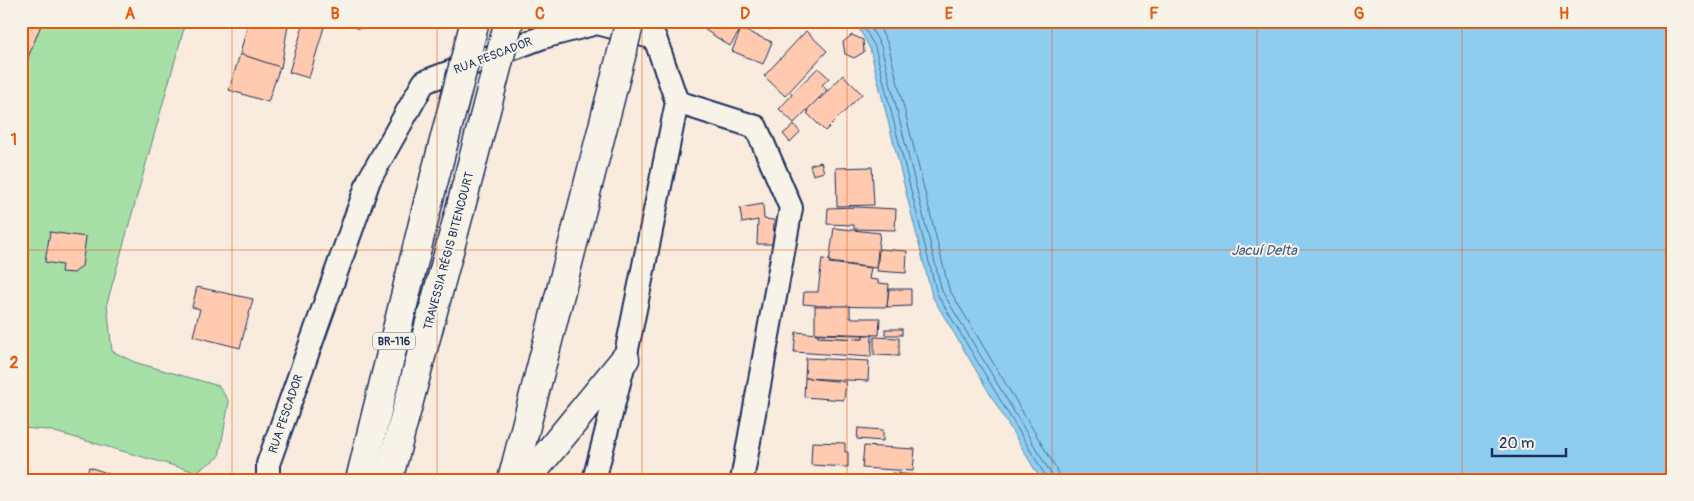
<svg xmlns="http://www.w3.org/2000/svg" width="1694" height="501" font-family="Pangolin,sans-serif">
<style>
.green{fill:#a6e0a6;stroke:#608882}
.water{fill:#8ecdef;stroke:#608eb5}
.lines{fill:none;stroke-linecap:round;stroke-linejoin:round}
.shore{stroke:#496e98;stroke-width:1}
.building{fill:#ffcaaf;stroke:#1b2f5e}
.street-casing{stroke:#1b2f5e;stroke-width:26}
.highway-casing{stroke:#1b2f5e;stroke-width:31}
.street{stroke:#f7f3e8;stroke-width:22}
.highway{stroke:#f7f3e8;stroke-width:28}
.highway-bridge-casing{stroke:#1b2f5e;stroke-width:31;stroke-linecap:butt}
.highway-bridge{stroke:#f7f3e8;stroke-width:28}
.grid{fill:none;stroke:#e8590c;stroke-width:1;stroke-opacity:0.55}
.labels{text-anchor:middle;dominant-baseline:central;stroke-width:4;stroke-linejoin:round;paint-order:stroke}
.shield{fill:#f7f3e8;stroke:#5d6a87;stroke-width:1}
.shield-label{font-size:11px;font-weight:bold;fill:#1b2f5e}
.street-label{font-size:12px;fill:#1b2f5e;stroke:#f7f3e8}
.water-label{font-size:14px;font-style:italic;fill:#385682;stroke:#f7f3e8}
.neatline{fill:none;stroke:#e8590c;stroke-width:2}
.grid-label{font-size:16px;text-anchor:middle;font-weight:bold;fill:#e8590c}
</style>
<rect width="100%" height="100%" fill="#f9ebdd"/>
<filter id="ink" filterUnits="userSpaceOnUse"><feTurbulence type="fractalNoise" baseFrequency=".02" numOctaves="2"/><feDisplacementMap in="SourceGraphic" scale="10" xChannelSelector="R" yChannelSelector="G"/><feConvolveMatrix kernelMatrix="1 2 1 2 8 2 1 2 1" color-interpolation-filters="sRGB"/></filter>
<g filter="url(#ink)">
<!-- green -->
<path class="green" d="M21,21h165l-79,282 5,48 22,11 85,24 10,16 -10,55 -23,15 -148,-42 -27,-2z"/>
<!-- water -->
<path class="water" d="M855,21h818v459h-632l-109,-184 -62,-247z"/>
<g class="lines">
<!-- shore -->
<g class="shore">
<path d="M860,21l15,26 62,247 108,181v5"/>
<path d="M867,21l14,25 61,245 108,181 2,8"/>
<path d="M876,21l12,23 61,245 107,179 3,12"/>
</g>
</g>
<!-- building -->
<g class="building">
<path d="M21,21h10l10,4 -16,40 -4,-2z"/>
<path d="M357,21h24l-2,7h-23z"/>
<path d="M698,21h48l-16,25 -34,-22z"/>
<path d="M758,21h19l-7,9z"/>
<path d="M248,23l40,2 -7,43 -41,-14z"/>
<path d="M303,26l21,1 -15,51 -20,-6z"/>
<path d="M741,29l31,13 -9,22 -31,-13z"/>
<path d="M806,31l21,20 -42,45 -21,-20z"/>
<path d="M852,35l11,5 1,12 -10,6 -9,-4 -2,-12z"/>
<path d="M240,54l40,13 -12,35 -39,-12z"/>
<path d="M818,68l11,10 -7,7 5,5 -33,33 -15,-14 13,-14 -1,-1z"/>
<path d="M843,75l19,19 -37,37 -18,-18 2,-1 -2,-2 12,-12 1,1z"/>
<path d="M794,125l6,7 -10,10 -7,-8z"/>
<path d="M821,162l3,10 -11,3 -3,-10z"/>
<path d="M872,167l2,38 -37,1 -1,-38z"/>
<path d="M763,204l1,15 10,1 -1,24h-16l1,-24 -16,3 -2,-15z"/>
<path d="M857,207l39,2 -1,21 -41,-1v-4l-27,-1 1,-16z"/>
<path d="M834,228l46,5 -4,35 -47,-6z"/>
<path d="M50,232l36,5 -4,29 -8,7 -13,-1 1,-7 -17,-3z"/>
<path d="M879,249l28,2 -1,22 -29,-2z"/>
<path d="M822,259l8,1 -1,3 42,5 -2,11 9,1v3l11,1 -2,23 -72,-1 1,-1 -13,-1 1,-12h14z"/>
<path d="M197,287l56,12 -13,49 -47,-12 7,-27 -8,-2z"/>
<path d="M889,289h22v17l-24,1z"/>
<path d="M815,306h35v12h30l-1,17 -64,-2z"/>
<rect x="885" y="329" width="17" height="6"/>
<path d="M796,332l22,2v3l45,2v-4h9l-1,22 -77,-5z"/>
<path d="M818,334l45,1v4l-45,-2z"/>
<path d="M874,337l25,1v18l-25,-1z"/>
<path d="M806,358l63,3 -1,20 -63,-3z"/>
<path d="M805,378l41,4 -2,18 -40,-3z"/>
<path d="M858,428l25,2v11l-26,-2z"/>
<path d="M812,442l33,1v9h3v15l-37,-2z"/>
<path d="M864,446l51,3 -2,22 -51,-3z"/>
<path d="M89,467l39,13h-43z"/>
<path d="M892,473l24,2v5h-25z"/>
</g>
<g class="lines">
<!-- street casing -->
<g class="street-casing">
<g id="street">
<path d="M677,102l79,25 35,81 -49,272"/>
<path d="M268,480v-16l101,-284 55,-98 119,-45 54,-14 58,15 22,64 -52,257 -31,121"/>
</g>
</g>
<!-- highway casing -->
<g class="highway-casing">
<g id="highway">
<path d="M360,480l68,-277"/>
<path d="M388,480l72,-270"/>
<path d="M512,480l64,-248"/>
<path d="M526,480l99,-121"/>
</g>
</g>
<!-- street -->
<use href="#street" class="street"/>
<!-- highway -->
<use href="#highway" class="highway"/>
<!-- highway-bridge casing -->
<g class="highway-bridge-casing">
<g id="highway-bridge">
<path d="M428,203l47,-182"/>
<path d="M460,210l49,-189"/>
<path d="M576,232l54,-211"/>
</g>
</g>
<!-- highway-bridge -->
<use href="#highway-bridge" class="highway-bridge"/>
</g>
</g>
<!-- grid -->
<path class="grid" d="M232,21v459M437,21v459M642,21v459M847,21v459M1052,21v459M1257,21v459M1462,21v459M21,250h1652"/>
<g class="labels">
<!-- shield labels -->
<rect class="shield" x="373" y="332.5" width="42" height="17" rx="4"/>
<g class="shield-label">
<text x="394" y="341">BR-116</text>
</g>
<!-- street labels -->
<g class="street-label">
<text transform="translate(493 56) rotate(-21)">RUA PESCADOR</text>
<text transform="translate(449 251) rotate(-75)">TRAVESSIA RÉGIS BITENCOURT</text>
<text transform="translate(286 414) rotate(-71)">RUA PESCADOR</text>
</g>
<!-- water labels -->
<g class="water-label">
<text x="1264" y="250">Jacuí Delta</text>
</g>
</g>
<!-- margin -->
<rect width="1694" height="501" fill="none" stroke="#f7f3e8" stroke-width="55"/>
<!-- scale -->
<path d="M1492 448v8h74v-8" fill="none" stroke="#1b2f5e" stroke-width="2.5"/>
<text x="1499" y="448" font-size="15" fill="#1b2f5e" stroke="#f7f3e8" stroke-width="4" paint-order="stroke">20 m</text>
<rect x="28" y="28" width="1638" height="446" class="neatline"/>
<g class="grid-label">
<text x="130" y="19">A</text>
<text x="335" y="19">B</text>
<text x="540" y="19">C</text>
<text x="745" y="19">D</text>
<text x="949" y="19">E</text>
<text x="1154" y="19">F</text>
<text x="1359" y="19">G</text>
<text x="1564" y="19">H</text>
<text x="14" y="145">1</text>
<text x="14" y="368">2</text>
</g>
</svg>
